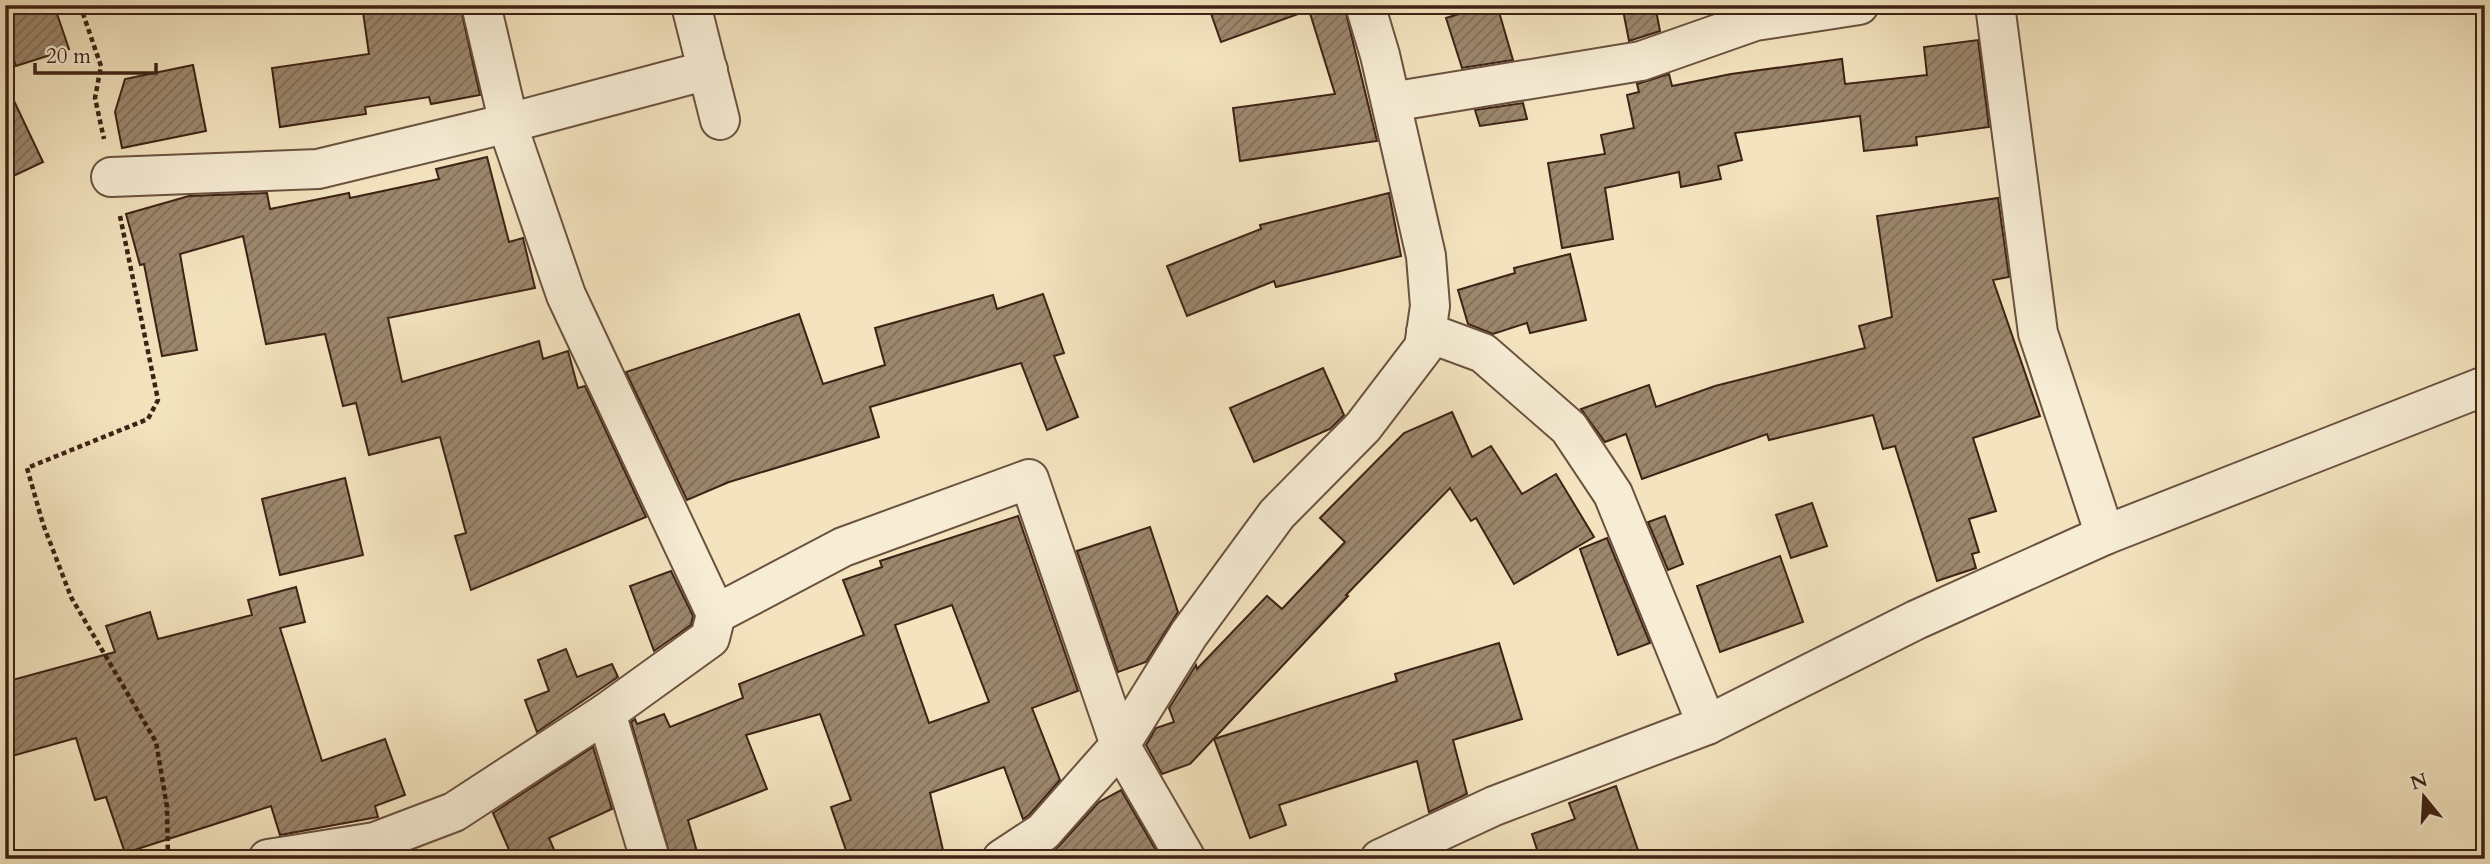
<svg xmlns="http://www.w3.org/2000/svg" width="2490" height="864" font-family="Cardo,serif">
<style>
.building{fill:url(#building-hatch);stroke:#3e2215;stroke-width:2;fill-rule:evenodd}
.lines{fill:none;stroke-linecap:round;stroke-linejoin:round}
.street-casing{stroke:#6b5240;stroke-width:42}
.path{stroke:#3e2215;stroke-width:4.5;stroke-dasharray:5 3.5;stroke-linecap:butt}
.street{stroke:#f7edd5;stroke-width:38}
</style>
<defs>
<pattern id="building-hatch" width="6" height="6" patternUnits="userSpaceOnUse" patternTransform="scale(1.75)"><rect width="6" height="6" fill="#9c876d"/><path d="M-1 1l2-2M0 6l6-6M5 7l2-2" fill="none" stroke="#816e58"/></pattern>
</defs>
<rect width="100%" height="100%" fill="#f3e4bf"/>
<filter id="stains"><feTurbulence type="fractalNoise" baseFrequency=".00286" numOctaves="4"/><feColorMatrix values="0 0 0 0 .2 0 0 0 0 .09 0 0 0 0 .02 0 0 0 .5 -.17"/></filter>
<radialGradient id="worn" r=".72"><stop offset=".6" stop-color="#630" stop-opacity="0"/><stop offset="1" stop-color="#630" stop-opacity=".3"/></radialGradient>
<!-- building -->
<g class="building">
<path d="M5,5h49l15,44 -53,17 -11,-33z"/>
<path d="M362,5h98l20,90 -49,9 -2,-7 -64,10 1,7 -86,13 -8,-59 97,-14z"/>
<path d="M1208,5h136l33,136 -137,20 -7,-53 102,-14 -26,-84 -88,32z"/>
<path d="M1488,5h9l16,55 -51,8 -16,-50z"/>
<path d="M1622,5h33l5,26 -31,10z"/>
<path d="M1978,40l11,87 -73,10 1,8 -53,6 -4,-35 -125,17 7,27 -24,6 3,13 -40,8 -2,-15 -74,16 8,51 -51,9 -14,-85 57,-9 -4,-19 33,-7 -7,-33 12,-3 -2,-8 32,-10 3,12 59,-12 111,-15 3,25 82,-9 -3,-28z"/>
<path d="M193,65l13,66 -84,17 -7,-36 10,-33z"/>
<path d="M5,82l38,80 -38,18z"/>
<path d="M1523,103l4,16 -47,7 -5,-16z"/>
<path d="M487,157l22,85 14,-4 12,50 -147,30 14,64 137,-41 4,18 25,-8 10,37 7,-2 61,131 -175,73 -16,-54 11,-3 -26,-96 -71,18 -13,-52 -13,3 -18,-72 -59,10 -23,-108 -63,18 17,96 -35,6 -18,-92 -4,1 -14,-51 63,-18 78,-3 3,16 79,-16 1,5 89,-19 -3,-10z"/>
<path d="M1389,193l12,63 -125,31 -2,-6 -87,35 -20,-50 94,-37 -1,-4z"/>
<path d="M1998,198l11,79 -16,3 47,136 -67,22 23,73 -27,8 10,33 -7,2 4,14 -39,13 -42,-135 -12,3 -10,-34 -104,25 -2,-6 -125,45 -16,-45 -21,8 -24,-33 68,-24 7,22 59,-21 150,-38 -6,-22 33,-9 -15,-101z"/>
<path d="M1570,254l16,66 -56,13 -3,-10 -34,11 -25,-10 -10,-34 57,-17 -1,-5z"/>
<path d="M1043,294l21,59 -10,3 24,61 -31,13 -26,-67 -151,44 9,30 -150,45 -42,18 -61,-128 173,-58 24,70 62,-19 -10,-37 118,-33 4,14z"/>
<path d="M1323,368l21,47 -14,14 -76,33 -24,-54z"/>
<path d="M1452,412l20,45 19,-11 31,48 34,-20 38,63 -80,47 -38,-66 -5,3 -21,-33 -104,107 2,1 -158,168 -28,10 -16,-29 10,-17 18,-6 -5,-14 27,-43 1,4 70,-73 15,13 63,-67 -25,-24 84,-85z"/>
<path d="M345,478l18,77 -83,20 -18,-76z"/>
<path d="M1812,503l15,43 -36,12 -15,-43z"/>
<path d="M1018,516l60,175 -46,17 28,72 -31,35 -6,4 -19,-52 -74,26 15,66h-96l-18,-52 20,-7 -31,-86 -74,21 21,54 -79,31 11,39h-28l-40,-137 4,-3 2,5 27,-10 6,13 73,-29 -4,-14 125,-49 -21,-55 39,-13 -2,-6zM952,605l37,97 -60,21 -34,-98z"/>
<path d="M1665,516l18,48 -15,6 -20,-48z"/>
<path d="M1150,527l28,85 -32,50 -28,10 -41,-121z"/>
<path d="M1607,538l43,105 -32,12 -38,-106z"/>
<path d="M1780,556l23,66 -83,30 -23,-66z"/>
<path d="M671,571l22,45 -2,9 -37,26 -24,-65z"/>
<path d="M296,587l9,35 -25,6 42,133 63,-22 20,56 -30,11 3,11 -98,18 -9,-29 -146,47 -19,-56 -11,3 -19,-62 -71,20v-76l110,-30 -9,-26 44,-14 8,27 94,-24 -4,-15z"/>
<path d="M1499,643l23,76 -69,21 14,54 -38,18 -12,-51 -138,44 7,20 -36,13 -36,-99 183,-58 -2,-7z"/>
<path d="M566,649l11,28 35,-13 6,13 -81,55 -12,-32 24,-9 -11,-31z"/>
<path d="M593,747l19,62 -63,29 9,21h-45l-20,-46z"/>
<path d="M1616,786l25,73h-101l-8,-25 43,-15 -6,-16z"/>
<path d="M1121,790l40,69h-119l17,-13 40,-44z"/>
</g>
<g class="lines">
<!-- street casing -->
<g class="street-casing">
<g id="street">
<path d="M481,5l32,136 53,154 150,319 127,-67 186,-68 91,266 66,114"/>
<path d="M691,5l29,115"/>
<path d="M1995,5l43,328 67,202"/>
<path d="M1391,102l250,-41 114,-40 104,-16"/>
<path d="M111,177l207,-8 191,-46 199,-53"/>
<path d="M1426,332l57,21 86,75 44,66 94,231"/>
<path d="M606,713l44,146"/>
<path d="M268,859l107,-17 79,-30 152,-99 104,-75 6,-24"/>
<path d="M1002,859l41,-27 77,-87 69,-111 88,-120 86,-87 61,-80 6,-41 -4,-50 -46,-201 -15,-50"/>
<path d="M1380,859l114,-53 213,-81 209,-105 189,-85 380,-149"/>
</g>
</g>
<!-- path -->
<g class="path">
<path d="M80,5l21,61 -6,32 9,41"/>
<path d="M120,216l38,184 -10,19 -121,49 16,56 28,73 85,145 11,65 1,52"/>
</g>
<!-- street -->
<use href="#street" class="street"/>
</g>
<!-- margin -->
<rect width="2490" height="864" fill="none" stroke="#f3e4bf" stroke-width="28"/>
<rect x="7" y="7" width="2476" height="850" fill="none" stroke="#3e2215" stroke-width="3.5"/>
<rect x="14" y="14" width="2462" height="836" fill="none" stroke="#3e2215" stroke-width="2"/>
<!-- north arrow -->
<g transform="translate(2424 797) rotate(342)" stroke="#f7edd5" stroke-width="5" paint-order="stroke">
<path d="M0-5L12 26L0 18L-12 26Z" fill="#3e2215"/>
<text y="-10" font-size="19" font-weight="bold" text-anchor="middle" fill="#3e2215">N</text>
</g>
<!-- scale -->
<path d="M35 63v10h121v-10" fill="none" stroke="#3e2215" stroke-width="3.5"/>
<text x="46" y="63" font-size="21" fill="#3e2215" stroke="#f7edd5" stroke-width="5" paint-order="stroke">20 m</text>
<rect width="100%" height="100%" filter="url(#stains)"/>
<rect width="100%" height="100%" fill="url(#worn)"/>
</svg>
